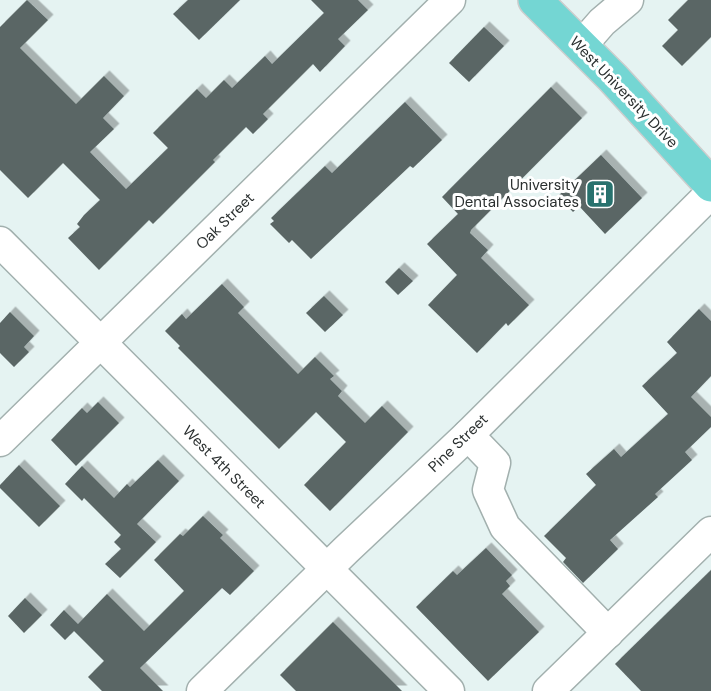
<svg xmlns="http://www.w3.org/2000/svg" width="711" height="691" font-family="'DM Sans',sans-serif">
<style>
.building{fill:#5a6665;filter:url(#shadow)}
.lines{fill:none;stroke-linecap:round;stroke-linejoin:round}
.minor-casing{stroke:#a2b0ae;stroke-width:33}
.major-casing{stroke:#cccdcd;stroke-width:36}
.minor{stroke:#fff;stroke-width:30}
.major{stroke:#74d6d3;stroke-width:33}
.labels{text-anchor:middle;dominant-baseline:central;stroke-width:6;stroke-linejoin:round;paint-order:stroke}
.street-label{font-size:15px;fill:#2a2f2f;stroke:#fff}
.poi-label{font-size:15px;fill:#2a2f2f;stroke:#fff;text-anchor:end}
</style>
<defs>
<filter id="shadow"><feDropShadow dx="5.5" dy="-5.5" stdDeviation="0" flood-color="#0004"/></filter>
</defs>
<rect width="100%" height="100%" fill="#e5f3f2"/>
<!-- building -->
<g class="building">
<path d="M27,0l21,20 -28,28 56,56 28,-28 20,20 -21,22 11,11 -24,23 36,37 42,-41 -15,-15 44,-44 9,9 18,-18 8,8 33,-32 7,8 52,-51 -13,-13h47l10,10 -30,29 7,7 -25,26 -7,-8 -50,50 5,5 -15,15 -7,-7 -33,33 2,2 -62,62 -4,-4 -50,50 -31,-32 12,-11 -3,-3 7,-9 16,-15 -37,-37 -35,35 -28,-28v-143z"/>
<path d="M188,0h52l-41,40 -26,-26z"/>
<path d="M688,0h23v37l-29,29 -20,-20 16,-16 -10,-10z"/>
<path d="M484,27l20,19 -35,36 -20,-19z"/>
<path d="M551,87l31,31 -111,112 -1,3 18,17 -7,8 48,47 -21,21 -2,-3 -29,30 -49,-48 29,-30 -30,-31 31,-30 -16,-17z"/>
<path d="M405,102l37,38 -29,28 -3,-2 -99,93 -19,-19 -3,3 -19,-19 4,-3 -3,-3 54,-52 7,7z"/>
<path d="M601,155l41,43 -37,36 -26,-28 -6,6 -15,-16z"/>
<path d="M399,268l14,13 -15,14 -13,-13z"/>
<path d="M222,284l22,23 -6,6 60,61 17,-17 19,19 -4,3 12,12 -4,5 27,27 17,-17 26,26 -78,79 -26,-26 42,-43 -30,-30 -37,37 -101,-101 2,-2 -15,-15 17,-17 4,5z"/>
<path d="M324,296l19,19 -18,17 -19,-19z"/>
<path d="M699,309l12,12v55l-20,21 20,20v10l-26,25 7,8 -37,34 3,3 -48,43 8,9 -35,34 -20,-21 3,-4 -22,-22 52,-51 -10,-11 28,-25 7,8 47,-43 -26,-28 35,-33 -10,-11z"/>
<path d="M10,312l24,24 -10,11 5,5 -15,15 -14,-14v-30z"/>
<path d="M98,402l21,21 -43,43 -25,-26 31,-32 5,5z"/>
<path d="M158,460l21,21 -42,43 19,18 -36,36 -15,-14 16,-15 -7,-7 7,-7 -37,-37 -2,3 -17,-17 17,-18 32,32 13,-14 3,3z"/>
<path d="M19,465l41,41 -21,21 -39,-39v-3z"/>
<path d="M203,516l20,19 -3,3 34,33 -24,24 -8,-7 -82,80 23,23h-61l-14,-14 16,-16 -30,-30 -9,9 -15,-15 14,-15 14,14 29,-30 37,37 40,-40 -30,-31 26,-26 3,2z"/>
<path d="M486,548l26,27 -6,6 4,5 -8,8 37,38 -51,49 -72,-74 37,-36 4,4z"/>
<path d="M711,570v121h-70l-26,-27z"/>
<path d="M25,598l17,17 -18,18 -16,-17z"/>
<path d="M333,622l69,69h-106l-16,-16z"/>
</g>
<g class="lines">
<!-- minor casing -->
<g class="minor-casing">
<g id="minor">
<path d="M581,46l21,-24 26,-22"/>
<path d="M0,242l449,449"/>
<path d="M468,435l27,28 -7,27 17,37 103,106"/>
<path d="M0,441l450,-441"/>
<path d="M202,691l144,-141 122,-115 243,-242"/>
<path d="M548,691l163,-159"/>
</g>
</g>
<!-- major casing -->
<g class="major-casing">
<path id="major" d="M535,0l78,78 98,107"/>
</g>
<!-- minor -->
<use href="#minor" class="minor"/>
<!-- major -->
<use href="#major" class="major"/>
</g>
<!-- icons -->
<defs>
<g id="building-square" transform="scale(1.5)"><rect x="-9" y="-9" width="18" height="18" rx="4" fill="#28726e" stroke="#fff"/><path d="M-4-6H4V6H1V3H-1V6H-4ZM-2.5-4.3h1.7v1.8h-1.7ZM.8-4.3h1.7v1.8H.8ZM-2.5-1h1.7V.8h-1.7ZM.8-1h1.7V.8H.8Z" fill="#fff"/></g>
</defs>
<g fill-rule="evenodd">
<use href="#building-square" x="600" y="194"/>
</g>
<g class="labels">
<!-- street labels -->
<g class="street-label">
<text transform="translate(624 92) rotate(46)">West University Drive</text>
<text transform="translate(225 221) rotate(-44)">Oak Street</text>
<text transform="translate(458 443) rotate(-44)">Pine Street</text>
<text transform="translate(224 467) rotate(45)">West 4th Street</text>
</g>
<!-- poi labels -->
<g class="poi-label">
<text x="579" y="185">University<tspan x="579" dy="17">Dental Associates</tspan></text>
</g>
</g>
</svg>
